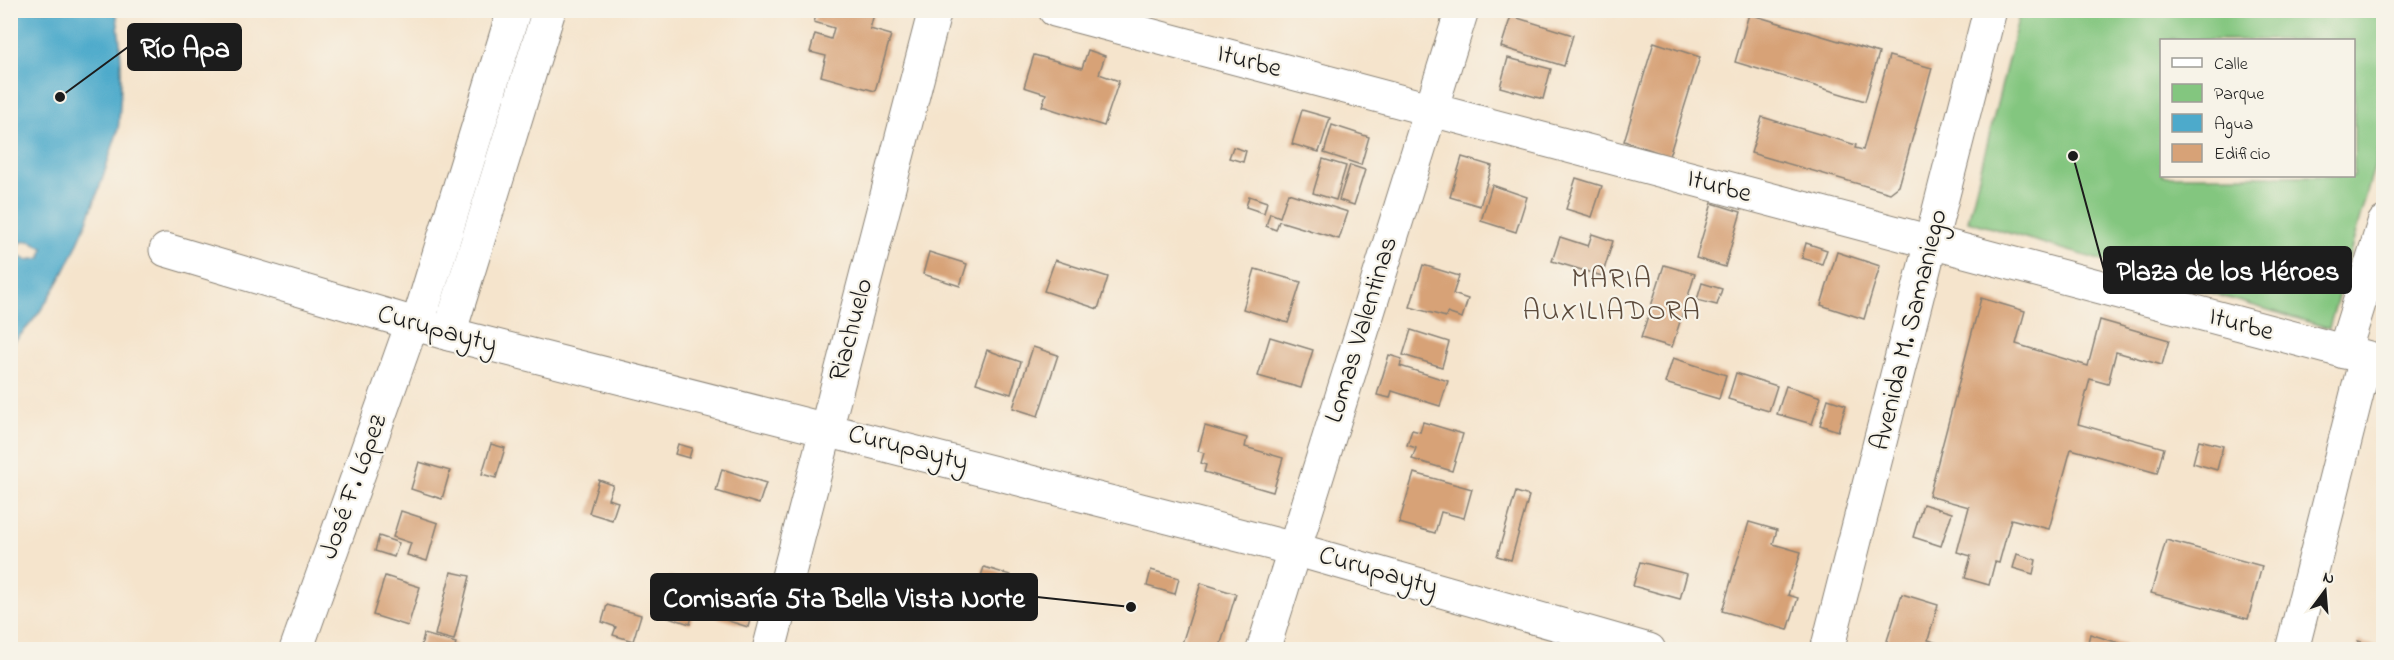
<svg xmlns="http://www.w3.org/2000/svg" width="2394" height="660" font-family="'Indie Flower',sans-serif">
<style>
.green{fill:#83c67f;stroke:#50714e;stroke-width:1.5;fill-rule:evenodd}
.water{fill:#4daacb;stroke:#346374;stroke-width:1.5;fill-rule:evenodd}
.building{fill:#d7a277}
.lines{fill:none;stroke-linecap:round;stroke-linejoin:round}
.street-casing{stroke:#888074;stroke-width:35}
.street{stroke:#fff;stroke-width:33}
.labels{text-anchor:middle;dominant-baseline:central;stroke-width:4.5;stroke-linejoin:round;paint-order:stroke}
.street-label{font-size:27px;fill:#1c1c1c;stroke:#f7f3e8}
.neighbourhood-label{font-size:28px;letter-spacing:1.5px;fill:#5d4b3c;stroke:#f7f3e8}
.leader{fill:none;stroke:#1c1c1c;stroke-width:2}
.callout-dot{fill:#1c1c1c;stroke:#f7f3e8;stroke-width:2}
.callout{fill:#1c1c1c;stroke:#1c1c1c;stroke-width:2}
.callout-label{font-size:28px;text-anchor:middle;font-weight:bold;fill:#fff}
</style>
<rect width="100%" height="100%" fill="#f7f3e8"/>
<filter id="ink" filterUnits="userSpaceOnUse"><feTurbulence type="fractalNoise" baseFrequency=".0167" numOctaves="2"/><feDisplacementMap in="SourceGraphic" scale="12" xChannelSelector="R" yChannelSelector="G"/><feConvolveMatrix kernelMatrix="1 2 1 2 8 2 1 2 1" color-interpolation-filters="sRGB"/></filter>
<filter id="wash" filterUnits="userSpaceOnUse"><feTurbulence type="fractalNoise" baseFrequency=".008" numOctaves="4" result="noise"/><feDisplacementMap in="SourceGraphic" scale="24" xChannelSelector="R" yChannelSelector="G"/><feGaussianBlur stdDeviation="1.35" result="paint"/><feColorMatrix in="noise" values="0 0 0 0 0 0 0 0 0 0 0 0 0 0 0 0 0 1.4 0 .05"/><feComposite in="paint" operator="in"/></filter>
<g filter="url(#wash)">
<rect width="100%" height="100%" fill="#f5e4cc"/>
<!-- green -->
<path class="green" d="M2020,11h363v125l-54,192 -361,-107zM2162,40h192v136h-192z"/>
<!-- water -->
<path class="water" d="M11,10l105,1c6,34 6,74 3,109 0,12 -6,24 -9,35 -19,62 -50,146 -99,189zM30,241l13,7 -2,10 -15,2 -8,-5 -2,-7 5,-6z"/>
<g id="blocks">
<!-- building -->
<g class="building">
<path d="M818,10h57l-5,19 21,6 -16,56 -54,-15 5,-20 -16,-4 5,-18 16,5 3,-11 -20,-6z"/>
<path d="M1749,14l130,39 -14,48 -130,-39z"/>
<path d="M1511,16l62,19 -9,31 -63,-19z"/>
<path d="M1654,42l46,15 -31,99 -45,-15z"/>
<path d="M1088,50l17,6 -6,18 20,7 -15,45 -62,-20 4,-12 -22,-7 10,-32 48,13z"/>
<path d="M1889,56l43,12 -33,118 -9,7 -139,-40 11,-36 94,28 -1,3 8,2z"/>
<path d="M1508,58l43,11 -8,30 -43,-12z"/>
<path d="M1302,110l28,8 -11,34 -27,-8z"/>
<path d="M1332,125l37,12 -8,28 -37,-12z"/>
<path d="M1233,147l13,4 -3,11 -14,-4z"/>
<path d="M1462,157l30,9 -12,40 -30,-9z"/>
<path d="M1323,159l23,7 -10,34 -23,-7z"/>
<path d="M1350,165l15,5 -11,35 -15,-5z"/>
<path d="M1576,178l26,8 -10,31 -26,-8z"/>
<path d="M1492,185l35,12 -11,35 -35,-11z"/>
<path d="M1288,193l60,19 -9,27 -60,-18 -3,9 -10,-4 4,-13 10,4z"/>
<path d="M1249,196l18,6 -3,11 -18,-6z"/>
<path d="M1712,203l29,9 -16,55 -29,-9z"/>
<path d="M1592,234l21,7 -11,35 -50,-15 8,-24 28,9z"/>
<path d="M1806,243l21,7 -5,14 -20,-6z"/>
<path d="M929,252l38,12 -7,22 -37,-12z"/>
<path d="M1837,252l43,14 -16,53 -43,-14z"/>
<path d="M1055,260l53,17 -10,32 -54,-18z"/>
<path d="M1423,265l36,11 -6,18 15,5 -6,19 -15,-5 -1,4 -36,-10z"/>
<path d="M1664,265l31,9 -23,73 -31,-9z"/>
<path d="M1255,269l46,13 -13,41 -45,-14z"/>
<path d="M1702,283l20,6 -5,16 -20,-5z"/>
<path d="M1981,298l44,13 -9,33 72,22 12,-46 69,20 -7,25 -46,-13 -8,32 -18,-5 -12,45 86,24 -7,25 -86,-24 -22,80 -38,-10 -12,44 -4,-1 -6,23 -24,-7 6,-22 -14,-4 12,-45 -40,-11z"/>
<path d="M1411,330l38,12 -7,25 -39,-12z"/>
<path d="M1270,337l43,13 -12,38 -43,-12z"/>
<path d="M1033,347l25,8 -20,61 -25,-8z"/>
<path d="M987,350l34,12 -10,32 -35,-11z"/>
<path d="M1389,355l13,4 -2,7 48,15 -8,25 -48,-15 -2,7 -13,-3z"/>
<path d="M1673,358l53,17 -7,24 -54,-16z"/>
<path d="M1736,373l41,13 -8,25 -41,-12z"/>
<path d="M1786,386l35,11 -9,27 -35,-10z"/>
<path d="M1828,399l18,6 -8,26 -18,-6z"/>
<path d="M1423,422l40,12 -11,37 -40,-12 4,-11 -9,-3 5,-15 8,2z"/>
<path d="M1205,426l42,12 -2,9 38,11 -10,34 -69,-20 2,-7 -5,-2 3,-10 -6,-2z"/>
<path d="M2199,440l24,6 -6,24 -24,-7z"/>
<path d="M491,444l14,4 -9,30 -14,-4z"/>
<path d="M678,444l14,4 -3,10 -14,-4z"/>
<path d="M419,462l31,9 -8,28 -31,-10z"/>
<path d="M722,469l44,14 -7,21 -43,-13z"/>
<path d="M1414,473l58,16 -8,29 -23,-6 -6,21 -36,-10z"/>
<path d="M599,480l14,5 -5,14 10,3 -6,18 -23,-7z"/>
<path d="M1516,492l13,4 -18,64 -14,-4z"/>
<path d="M1923,504l29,9 -11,33 -28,-9z"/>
<path d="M401,511l37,12 -11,38 -20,-6 4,-12 -18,-6z"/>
<path d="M1749,522l28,8 -4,14 28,8 -13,43 10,3 -10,32 -66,-19z"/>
<path d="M379,536l20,7 -5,14 -19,-6z"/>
<path d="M2166,540l96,26 -14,53 -97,-26z"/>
<path d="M2017,554l19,6 -3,14 -20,-6z"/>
<path d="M1640,562l47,12 -7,25 -47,-13z"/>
<path d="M984,567l26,8 -9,28 -26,-8z"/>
<path d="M1151,570l28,8 -4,16 -28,-8z"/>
<path d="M451,572l19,4 -16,64 -19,-5z"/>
<path d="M385,576l35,11 -12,39 -35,-11z"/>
<path d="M669,576l43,14 2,-7 43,13 -9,31 -54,-17 -4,14 -28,-9 4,-13 -5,-2z"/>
<path d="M1201,583l35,11 -17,56h-39z"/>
<path d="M1902,594l36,11 -10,35 19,6 -1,4h-62z"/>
<path d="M607,605l34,10 -8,26 -20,-6 3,-8 -14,-5z"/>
<path d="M424,634l32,9 -2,7h-34z"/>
<path d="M2090,634l35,11 -2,5h-37z"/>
<path d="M2358,641l21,6v3h-23z"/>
</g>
</g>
</g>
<g filter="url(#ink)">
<use href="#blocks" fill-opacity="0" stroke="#888074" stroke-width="1.5"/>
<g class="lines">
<!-- street casing -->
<g class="street-casing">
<g id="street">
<path d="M1055,10l1329,352"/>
<path d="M166,250l283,84 845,215 355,101"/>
<path d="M417,326l97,-316"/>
<path d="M449,334l100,-324"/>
<path d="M2344,352l40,-129"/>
<path d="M296,650l116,-326"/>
<path d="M769,650l166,-640"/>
<path d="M1263,650l199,-640"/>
<path d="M1827,650l163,-640"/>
<path d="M2292,650l74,-292"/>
</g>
</g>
<!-- street -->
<use href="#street" class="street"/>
</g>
</g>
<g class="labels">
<!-- street labels -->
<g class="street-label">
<text transform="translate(1249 62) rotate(15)">Iturbe</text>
<text transform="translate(1719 187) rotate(15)">Iturbe</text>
<text transform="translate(2241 325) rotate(15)">Iturbe</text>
<text transform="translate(437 330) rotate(15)">Curupayty</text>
<text transform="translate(852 330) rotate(-75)">Riachuelo</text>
<text transform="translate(1362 330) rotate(-73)">Lomas Valentinas</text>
<text transform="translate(1910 330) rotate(-76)">Avenida M. Samaniego</text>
<text transform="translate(908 449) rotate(14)">Curupayty</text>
<text transform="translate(354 487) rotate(-70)">José F. López</text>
<text transform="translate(1378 572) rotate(16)">Curupayty</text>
</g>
<!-- neighbourhood labels -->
<g class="neighbourhood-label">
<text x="1612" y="280">MARIA<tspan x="1612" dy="32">AUXILIADORA</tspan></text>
</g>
</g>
<!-- callouts -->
<path class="leader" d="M60 97L128 47M2073 156L2104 270M1131 607L1037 597"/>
<g class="callout-dot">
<circle cx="60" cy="97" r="6"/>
<circle cx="2073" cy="156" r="6"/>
<circle cx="1131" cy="607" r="6"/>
</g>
<g class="callout">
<rect x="128" y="24" width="113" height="46" rx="6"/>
<rect x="2104" y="247" width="247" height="46" rx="6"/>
<rect x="651" y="574" width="386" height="46" rx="6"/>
</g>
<g class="callout-label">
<text x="185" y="57">Río Apa</text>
<text x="2228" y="280">Plaza de los Héroes</text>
<text x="844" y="607">Comisaría 5ta Bella Vista Norte</text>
</g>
<!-- margin -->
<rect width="2394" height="660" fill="none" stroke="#f7f3e8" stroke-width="36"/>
<!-- legend -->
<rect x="2160" y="39" width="195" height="138" fill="#f7f3e8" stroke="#9f9d96" stroke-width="1.5"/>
<rect x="2172" y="58" width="30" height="9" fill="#ffffff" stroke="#9f9d96" stroke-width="1.5"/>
<text x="2214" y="69" font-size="18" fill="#1c1c1c">Calle</text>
<rect x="2172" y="84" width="30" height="18" fill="#83c67f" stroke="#9f9d96" stroke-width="1.5"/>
<text x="2214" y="99" font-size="18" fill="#1c1c1c">Parque</text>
<rect x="2172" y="114" width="30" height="18" fill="#4daacb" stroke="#9f9d96" stroke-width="1.5"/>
<text x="2214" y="129" font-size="18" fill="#1c1c1c">Agua</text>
<rect x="2172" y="144" width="30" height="18" fill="#d7a277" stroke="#9f9d96" stroke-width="1.5"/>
<text x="2214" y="159" font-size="18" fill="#1c1c1c">Edificio</text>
<!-- north arrow -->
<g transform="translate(2325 591) rotate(16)" stroke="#f7f3e8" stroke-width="4.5" paint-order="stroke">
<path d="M0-4.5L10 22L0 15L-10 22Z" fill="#1c1c1c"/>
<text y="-9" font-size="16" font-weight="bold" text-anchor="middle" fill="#1c1c1c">N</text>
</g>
</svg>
